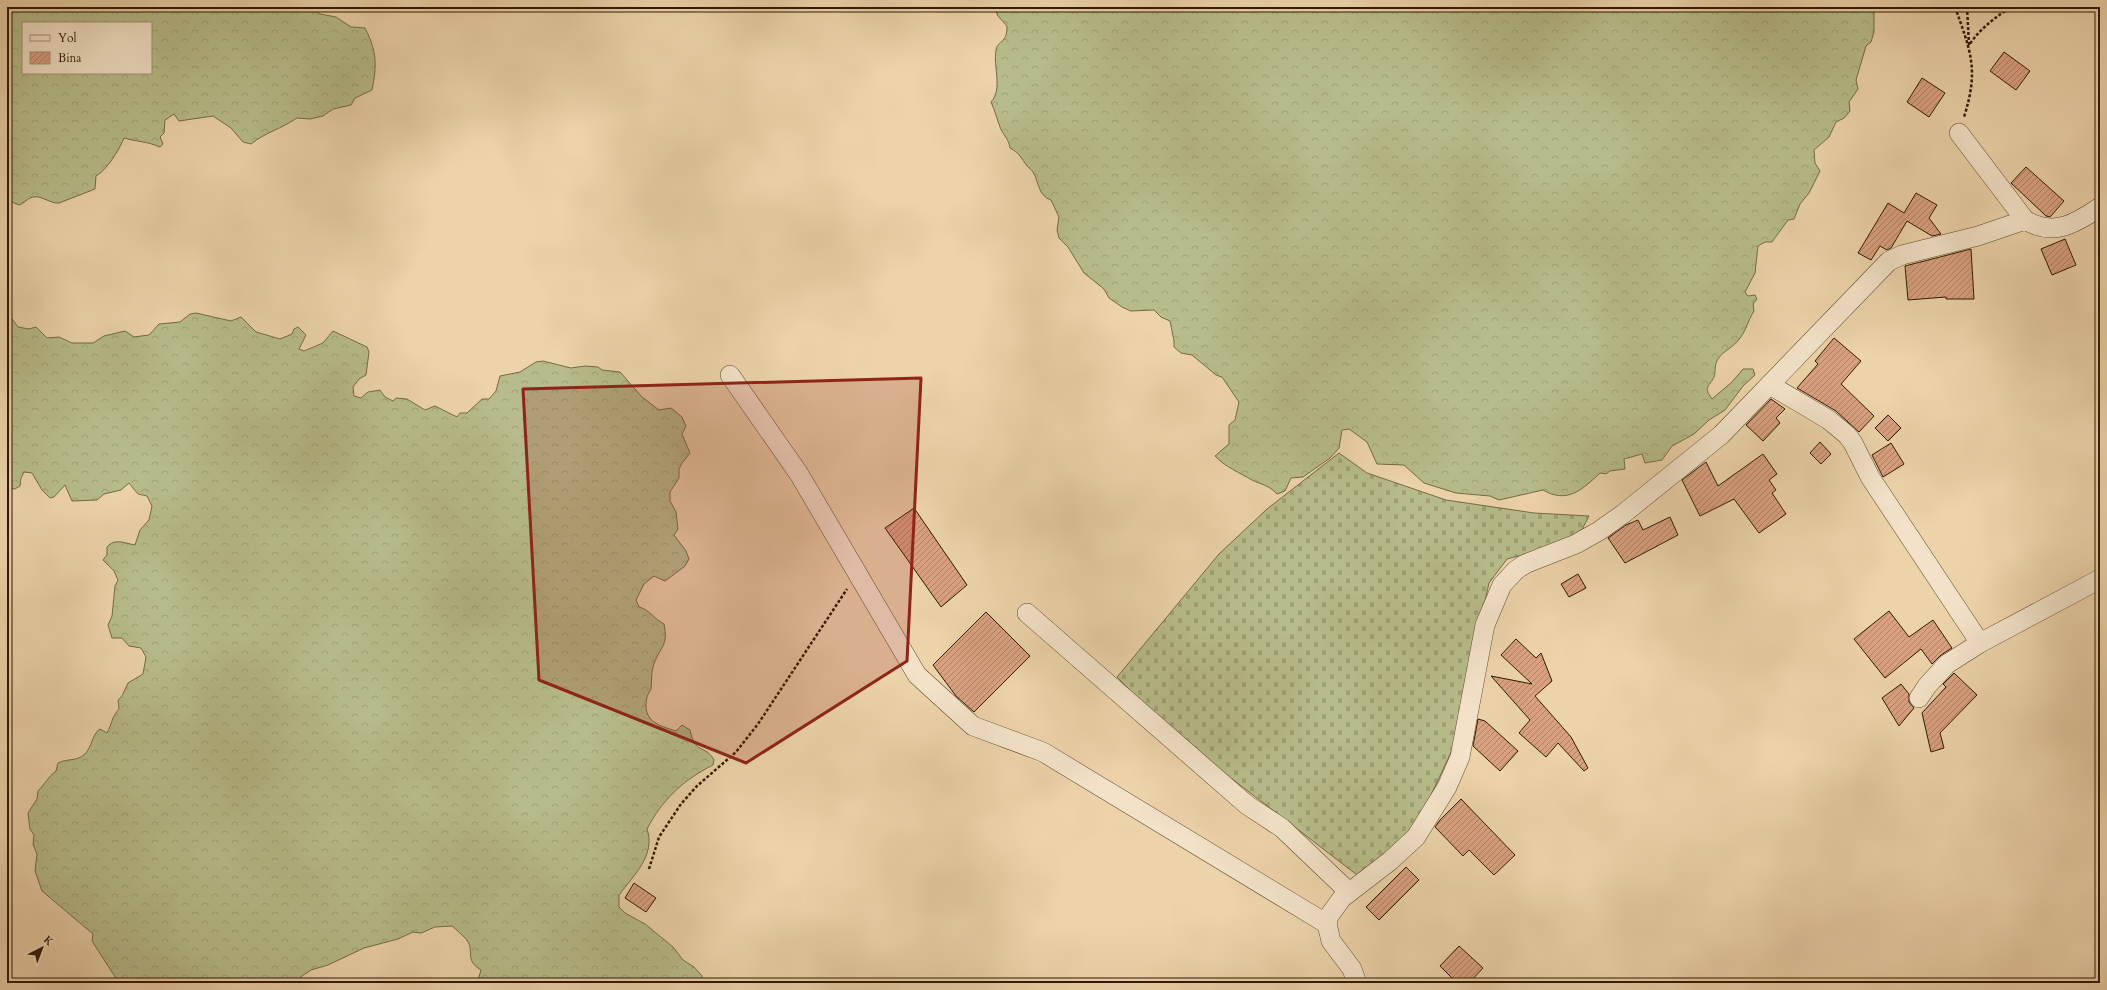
<svg xmlns="http://www.w3.org/2000/svg" width="2107" height="990" font-family="Cardo,serif">
<style>
.forest{fill:url(#forest-crowns);stroke:#736a45;fill-rule:evenodd}
.cemetery{fill:url(#cemetery-stones);stroke:#736a45}
.building{fill:url(#building-hatch);stroke:#2f1900}
.lines{fill:none;stroke-linecap:round;stroke-linejoin:round}
.minor-casing{stroke:#5e482a;stroke-width:20}
.path{stroke:#2f1900;stroke-width:2.5;stroke-dasharray:3 2;stroke-linecap:butt}
.minor{stroke:#f3e2c8;stroke-width:19}
.marked{fill:#8f2418;fill-opacity:0.2;stroke:#8f2418;stroke-width:3;stroke-linejoin:round}
</style>
<defs>
<pattern id="forest-crowns" width="20" height="18" patternUnits="userSpaceOnUse"><rect width="20" height="18" fill="#b7bc8a"/><path d="M2 6a3 3 0 1 1 6 0M12 15a3 3 0 1 1 6 0" fill="none" stroke="#9ea175"/></pattern>
<pattern id="cemetery-stones" width="16" height="16" patternUnits="userSpaceOnUse"><rect width="16" height="16" fill="#b7bc8a"/><path d="M2 7V4a2 2 0 0 1 4 0v3zM10 15v-3a2 2 0 0 1 4 0v3z" fill="#9ea175"/></pattern>
<pattern id="building-hatch" width="6" height="6" patternUnits="userSpaceOnUse"><rect width="6" height="6" fill="#daa180"/><path d="M-1 1l2-2M0 6l6-6M5 7l2-2" fill="none" stroke="#b18266"/></pattern>
</defs>
<rect width="100%" height="100%" fill="#edd3aa"/>
<filter id="stains"><feTurbulence type="fractalNoise" baseFrequency=".005" numOctaves="4"/><feColorMatrix values="0 0 0 0 .2 0 0 0 0 .09 0 0 0 0 .02 0 0 0 .5 -.17"/></filter>
<radialGradient id="worn" r=".72"><stop offset=".6" stop-color="#630" stop-opacity="0"/><stop offset="1" stop-color="#630" stop-opacity=".3"/></radialGradient>
<!-- forest -->
<g class="forest">
<path d="M7,7h305l8,7 16,3 15,10 14,1c12,23 12,38 7,62l-17,8 -4,7 -18,4 -10,7 -13,3 -13,-1c-16,11 -31,14 -46,26l-8,-2 -12,-14 -18,-12 -34,5 -5,-7 -9,6 -1,13 -4,4 3,7 -3,3c-14,-6 -22,-5 -36,-9 -5,12 -17,32 -28,38l-1,13 -36,14c-10,1 -19,-10 -29,-5 -4,2 -7,6 -11,7l-12,-5zM23,23h128v50h-128z"/>
<path d="M994,7h880v25l-3,10 -5,4 -10,34 2,9 -9,13 1,9 -6,7 -8,4 -7,15 -15,13 1,13 5,8 -11,22 -9,11 -6,15 -6,1 -16,22h-7l-7,4 -3,27 -10,19 3,4 7,-1 2,4 -4,5 1,7c-6,9 -7,18 -14,27 -7,10 -16,12 -22,21 -4,6 -2,12 -4,18 -5,10 -11,10 -2,22l20,-17 11,-13h10l2,6 -12,11 -18,24 -16,10 -15,14 -22,12 -10,14 -17,3 -3,-9 -18,5 1,10 -15,2 -4,3 -6,-1c-18,17 -33,31 -57,17l-44,10 -9,-4 -34,-3 -32,-10 -20,-18 -27,-1 -10,-22 -18,-13 -7,1 -3,18 -9,10 -27,19 -12,1 -6,13 -8,3c-8,-9 -15,-9 -25,-14 -12,-7 -28,-14 -37,-24l14,-12v-19l6,-5 4,-18 -17,-25 -6,-2 -24,-20 -11,-2 -7,-6v-6l-4,-20 -9,-4 -7,-7 -23,1 -9,-4 -13,-9 -5,-9 -20,-16 -16,-26 -9,-9 -2,-8 2,-13 -8,-17c-13,-4 -12,-18 -18,-28 -2,-3 -6,-5 -8,-9 -6,-8 -6,-10 -15,-15 -1,-9 -7,-13 -10,-21 -3,-8 -5,-16 -9,-25 12,-13 2,-35 5,-52 2,-11 11,-5 11,-24l-9,-10z"/>
<path d="M7,312l11,15 11,2 7,-2 11,11 12,-1 13,6h21l11,-7 21,-5 9,6 15,-2 10,-11 21,-2 10,-8 6,-1 35,8 10,-4 15,15 24,7 12,-5 2,-5 4,-2 8,8 -7,14 5,2 19,-8 10,-12 34,16 2,5 -3,23 -7,4 -6,8 1,9 7,2 7,-6 12,-2 5,7 8,4 3,-3 11,1 18,11 10,-4 22,11 3,-4h7l15,-14h7l7,-8 4,-15 20,-4 16,-10 7,-1 28,7 14,-2 13,1 4,3 18,2 22,25 17,13 12,-2 11,9 4,9 -4,8 8,19 -8,10 -3,6v9l-9,14v9l6,11 2,17 -4,6 12,16 3,8 -4,7 -20,15 -11,-5 -10,8 -8,16 3,7c11,3 15,12 25,17 5,23 -5,23 -11,43 -2,7 -1,14 -2,22 -1,2 -3,5 -4,8 -5,24 10,28 29,34l6,-6 8,5c5,25 15,14 24,30l-1,5c-30,15 -51,35 -66,64 9,26 -13,46 -28,66v12l6,6 20,11 28,23 10,13 11,7 8,9v7h-231l7,-3 3,-10c-18,-11 -5,-19 -15,-31 -4,-4 -9,-9 -14,-13l-17,1 -14,6 -8,-1 -15,7 -34,9 -36,17 -17,5 -9,6 -7,7h-176l-27,-42 1,-7 -51,-43 -7,-20 2,-17 -4,-10 1,-9 -4,-6 -2,-16 9,-14 1,-8c7,-7 10,-14 18,-20l2,-8c10,-5 18,-1 27,-9 7,-7 7,-20 15,-25l7,4c5,-9 5,-17 12,-24l-1,-9 4,-4 6,-13 15,-9 3,-17 -5,-9 -12,-2 -7,-8h-10l-4,-13 4,-9 3,-30 3,-6 -4,-9 -11,-11 4,-5v-8c8,-9 17,-4 28,-2l5,-15 9,-10 3,-14 -5,-10 -9,-2 -9,-11 -8,7 -17,4 -7,6 -25,1 -7,-16 -11,12 -4,1 -8,-8 -10,-17 -8,-1 -3,6 -1,8 -5,3 -6,-1 -2,-4z"/>
</g>
<!-- cemetery -->
<path class="cemetery" d="M1339,453l28,20 79,27 88,13 55,3 -13,25 -69,18 -18,24 -36,165 -41,88 -51,42 -190,-146 -54,-55 102,-123 48,-45z"/>
<!-- building -->
<g class="building">
<path d="M2004,52l26,19 -14,19 -26,-19z"/>
<path d="M1922,78l23,15 -16,24 -22,-15z"/>
<path d="M2026,167l38,34 -14,16 -4,-1 -35,-33z"/>
<path d="M1916,193l21,12 -8,13 12,16 -9,2 -25,-15 -16,27 -4,2 -7,-4 -9,14 -13,-7 30,-50 16,10z"/>
<path d="M2065,239l11,26 -24,10 -11,-26z"/>
<path d="M1971,249l3,50h-28v-2l-38,3 -3,-34z"/>
<path d="M1834,338l27,23 -20,23 33,32 -15,16 -23,-21 -39,-23 21,-24 -3,-3z"/>
<path d="M1771,399l14,10 -9,9 4,5 -17,18 -17,-16z"/>
<path d="M1888,415l13,13 -13,13 -13,-13z"/>
<path d="M1820,442l11,12 -10,10 -11,-11z"/>
<path d="M1891,443l13,21 -21,13 -11,-22z"/>
<path d="M1763,454l14,20 -8,6 7,10 -4,3 14,21 -27,19 -25,-34 -34,17 -18,-36 24,-18 12,24z"/>
<path d="M914,508l53,77 -26,22 -56,-79z"/>
<path d="M1670,517l8,18 -53,28 -17,-25 18,-13 12,-5 5,10z"/>
<path d="M1578,574l8,14 -17,9 -8,-13z"/>
<path d="M1889,611l20,26 24,-17 19,28 -11,7 -9,9 -11,-15 -36,29 -31,-39z"/>
<path d="M986,612l44,44 -56,56 -18,-16 -23,-31z"/>
<path d="M1516,639l20,19 5,-5 11,28 -17,15 36,41 17,31 -4,3 -26,-28 -12,14 -27,-24 11,-13 -39,-44 41,8 -31,-29z"/>
<path d="M1954,673l23,22 -37,38 4,15 -13,4 -9,-39 24,-26 -3,-3z"/>
<path d="M1901,684l8,10v8l5,6 -15,18 -17,-28z"/>
<path d="M1478,719l7,2 33,30 -18,20 -27,-25z"/>
<path d="M1461,799l54,56 -21,20 -25,-25 -6,6 -28,-29 5,-7z"/>
<path d="M1406,867l13,13 -40,40 -13,-13z"/>
<path d="M634,883l22,15 -10,14 -21,-14z"/>
<path d="M1459,946l24,22 -14,15h-12l-17,-17z"/>
</g>
<g class="lines">
<!-- minor casing -->
<g class="minor-casing">
<g id="minor">
<path d="M1959,133l66,87"/>
<path d="M730,375l69,99 118,201 56,51 70,26 284,172"/>
<path d="M1770,385l59,35 18,15 6,8 17,34 110,166"/>
<path d="M1027,613l220,192 35,23 67,64"/>
<path d="M1919,698l8,-12 20,-22 33,-21 120,-64"/>
<path d="M1357,983l-5,-14 -21,-28 -4,-17 2,-8 13,-18 48,-37 26,-24 31,-50 13,-30 25,-132 17,-40 14,-15 9,-6 51,-20 23,-13 24,-17 98,-79 168,-174 13,-6 76,-19 47,-16c28,17 50,4 75,-13"/>
</g>
</g>
<!-- path -->
<g class="path">
<path d="M1955,7c16,45 24,63 9,110"/>
<path d="M1967,7l2,38c11,-16 25,-27 42,-38"/>
<path d="M649,869l10,-32 22,-33 16,-18 39,-34 22,-28 89,-135"/>
</g>
<!-- minor -->
<use href="#minor" class="minor"/>
</g>
<!-- marked area -->
<path class="marked" d="M921,378l-14,283 -161,102 -207,-83 -16,-291z"/>
<!-- margin -->
<rect width="2107" height="990" fill="none" stroke="#edd3aa" stroke-width="24"/>
<rect x="8" y="8" width="2091" height="974" fill="none" stroke="#2f1900" stroke-width="2"/>
<rect x="12" y="12" width="2083" height="966" fill="none" stroke="#2f1900"/>
<!-- legend -->
<rect x="22" y="22" width="130" height="52" fill="#f3e2c8" stroke="#a59278"/>
<rect x="30" y="35" width="20" height="6" fill="#f3e2c8" stroke="#a59278"/>
<text x="58" y="42" font-size="12" fill="#2f1900">Yol</text>
<rect x="30" y="52" width="20" height="12" fill="url(#building-hatch)" stroke="#a59278"/>
<text x="58" y="62" font-size="12" fill="#2f1900">Bina</text>
<!-- north arrow -->
<g transform="translate(42 948) rotate(42)" stroke="#f3e2c8" stroke-width="3" paint-order="stroke">
<path d="M0-3L7 15L0 10L-7 15Z" fill="#2f1900"/>
<text y="-6" font-size="11" font-weight="bold" text-anchor="middle" fill="#2f1900">K</text>
</g>
<rect width="100%" height="100%" filter="url(#stains)"/>
<rect width="100%" height="100%" fill="url(#worn)"/>
</svg>
